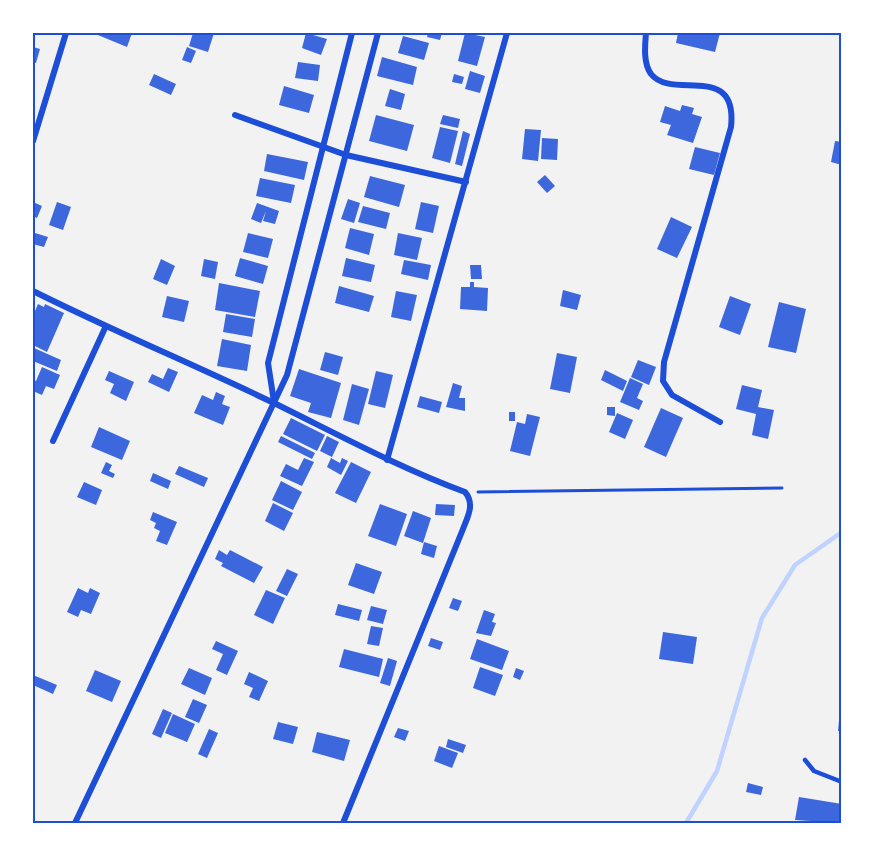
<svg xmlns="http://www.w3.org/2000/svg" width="875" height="856" font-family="'Titillium Web',sans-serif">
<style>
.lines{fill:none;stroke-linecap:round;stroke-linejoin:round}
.stream{stroke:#bfd3fe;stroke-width:4.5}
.building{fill:#3d67dc}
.path{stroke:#1d4ed8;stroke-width:3}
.service{stroke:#1d4ed8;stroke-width:4.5}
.minor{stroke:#1d4ed8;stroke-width:6}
.neatline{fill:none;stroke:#1d4ed8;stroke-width:2}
</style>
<rect width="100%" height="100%" fill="#f2f2f2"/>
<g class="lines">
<!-- stream -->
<path class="stream" d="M686,823l31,-52 45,-153 33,-53 47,-33"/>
</g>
<!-- building -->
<g class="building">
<path d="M93,33h39l-5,14z"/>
<path d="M193,33h21l-6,19 -19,-6z"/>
<path d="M306,33l21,6 -6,16 -19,-7z"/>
<path d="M428,33h14l-2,7 -13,-3z"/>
<path d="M465,33l20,4 -8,29 -19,-5z"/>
<path d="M678,33h42l-5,19 -39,-9z"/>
<path d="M403,36l26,7 -5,17 -26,-7z"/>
<path d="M33,47l7,2 -4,14 -3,-1z"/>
<path d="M187,47l9,4 -5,12 -9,-3z"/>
<path d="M382,57l35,10 -4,18 -36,-9z"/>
<path d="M298,62l22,3 -2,16 -23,-3z"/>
<path d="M470,71l15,5 -5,17 -15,-4z"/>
<path d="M154,74l22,10 -5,11 -22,-10z"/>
<path d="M454,74l10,3 -2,7 -10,-2z"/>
<path d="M284,86l30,9 -5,18 -30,-8z"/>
<path d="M390,89l15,5 -4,16 -16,-4z"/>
<path d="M682,105l12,3 -2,6 10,3 -9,26 -26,-8 4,-10 -11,-3 5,-16 15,5z"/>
<path d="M376,115l38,10 -7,26 -38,-10z"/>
<path d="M443,115l17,4 -2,9 -18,-4z"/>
<path d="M440,127l18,4 -8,32 -18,-5z"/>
<path d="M525,129l16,1 -3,31 -16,-2z"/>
<path d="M463,131l7,3 -8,32 -7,-2z"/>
<path d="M542,138l16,1 -1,21 -16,-1z"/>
<path d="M835,141l7,1v23l-11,-3z"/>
<path d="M695,147l25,6 -6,22 -25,-6z"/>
<path d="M267,154l41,8 -4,18 -40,-9z"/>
<path d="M545,175l10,11 -8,7 -10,-11z"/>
<path d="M370,176l35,9 -6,22 -35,-10z"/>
<path d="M260,178l35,7 -4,18 -35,-7z"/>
<path d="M348,199l12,4 -6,20 -13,-4z"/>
<path d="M33,202l9,4 -5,12 -4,-2z"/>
<path d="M57,202l14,5 -8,23 -14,-5z"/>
<path d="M421,202l18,4 -6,27 -18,-4z"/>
<path d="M257,203l22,8 -4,13 -12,-3 3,-10 -5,12 -10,-4z"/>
<path d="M363,206l27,7 -4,16 -28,-7z"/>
<path d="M671,217l21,10 -15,31 -20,-9z"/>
<path d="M350,228l24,6 -5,21 -24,-7z"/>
<path d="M35,233l13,4 -4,10 -11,-3z"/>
<path d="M248,233l25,6 -5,19 -25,-6z"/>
<path d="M398,233l24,5 -5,22 -23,-5z"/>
<path d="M240,258l28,8 -5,18 -28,-8z"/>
<path d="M346,258l29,7 -4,17 -29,-6z"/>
<path d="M161,259l14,7 -8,19 -14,-6z"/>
<path d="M204,259l14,3 -3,17 -14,-3z"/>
<path d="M404,260l27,5 -3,15 -27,-6z"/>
<path d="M470,265h11l1,14h-11z"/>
<path d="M470,282h4v5l14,1 -1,23 -27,-2 1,-22h9z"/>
<path d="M219,283l41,8 -5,26 -40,-7z"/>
<path d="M339,286l35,10 -5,16 -34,-9z"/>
<path d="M563,290l18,5 -4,15 -17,-4z"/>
<path d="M396,291l21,4 -6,26 -20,-4z"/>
<path d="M167,296l22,5 -5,21 -22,-5z"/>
<path d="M730,296l21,8 -11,31 -21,-8z"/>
<path d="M779,302l27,7 -10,44 -28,-6z"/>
<path d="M38,304l6,3 1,-3 19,9 -17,39 -14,-7 2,-17 -2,-12z"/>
<path d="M226,314l29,5 -3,18 -29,-5z"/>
<path d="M222,339l29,6 -4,26 -30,-5z"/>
<path d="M34,348l27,12 -4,11 -24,-10z"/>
<path d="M325,352l18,5 -5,18 -18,-5z"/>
<path d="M557,353l20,4 -7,36 -20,-4z"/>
<path d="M638,360l18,7 -7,18 -18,-8z"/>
<path d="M42,367l18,8 -6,14 -8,-3 -4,9 -9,-4v-11l3,1z"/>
<path d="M168,368l10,4 -9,20 -21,-10 4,-8 11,5z"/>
<path d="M299,369l42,14 -10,35 -23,-6 3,-9 -21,-7z"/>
<path d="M605,370l22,11 -4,10 -22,-11z"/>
<path d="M109,371l25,11 -8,19 -16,-8 4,-9 -9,-4z"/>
<path d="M376,371l17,4 -8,33 -17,-4z"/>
<path d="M630,378l13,6 -6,14 6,3 -4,9 -19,-8z"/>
<path d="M453,383l9,3 -3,12h6v13l-19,-4z"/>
<path d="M352,384l17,5 -10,36 -16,-5z"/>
<path d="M742,385l20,5 -4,17 16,3 -6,29 -16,-4 4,-21 -20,-5z"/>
<path d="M216,392l9,4 -3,8 8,3 -7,18 -29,-12 8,-18 11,5z"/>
<path d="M420,396l22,6 -3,11 -22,-6z"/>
<path d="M607,407h8v9l-8,-1z"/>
<path d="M661,408l22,10 -17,39 -22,-10z"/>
<rect x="509" y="412" width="6" height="9"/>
<path d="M617,413l16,7 -8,19 -16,-7z"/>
<path d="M527,414l13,3 -10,39 -20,-5 7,-29 8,2z"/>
<path d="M291,418l34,17 -8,16 -34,-17z"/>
<path d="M99,427l31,14 -8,19 -31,-13z"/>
<path d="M281,436l34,17 -3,6 -34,-17z"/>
<path d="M327,436l12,6 -7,15 -12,-6z"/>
<path d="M304,458l10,4 -12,24 -22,-10 6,-12 12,6z"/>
<path d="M331,458l9,5 2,-5 6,3 -7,14 -14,-8z"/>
<path d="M106,462l6,3 -3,6 6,3 -2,4 -12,-5z"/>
<path d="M351,462l20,10 -15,31 -21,-10z"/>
<path d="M179,466l29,12 -4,9 -29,-13z"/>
<path d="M153,473l18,8 -3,8 -18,-8z"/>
<path d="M281,481l21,11 -9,18 -21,-10z"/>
<path d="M84,482l18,8 -6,15 -19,-8z"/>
<path d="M273,503l20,10 -9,18 -19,-10z"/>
<path d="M380,504l27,10 -11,32 -28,-10z"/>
<path d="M436,504l19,1 -1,11 -19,-1z"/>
<path d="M413,511l18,7 -8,25 -19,-7z"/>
<path d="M153,512l24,10 -10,23 -11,-4 4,-10 -6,-3 2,-5 -6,-3z"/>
<path d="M424,542l13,4 -3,12 -13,-4z"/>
<path d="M219,550l8,5 3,-5 33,17 -9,16 -33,-17 2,-3 -8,-4z"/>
<path d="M356,563l26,9 -8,22 -26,-9z"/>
<path d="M287,569l11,5 -11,22 -11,-5z"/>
<path d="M78,588l10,5 2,-5 10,5 -9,21 -10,-4 -3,7 -11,-5z"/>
<path d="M266,590l19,8 -12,26 -19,-9z"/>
<path d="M453,598l9,3 -4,10 -9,-3z"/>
<path d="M338,604l24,6 -3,11 -24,-6z"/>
<path d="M371,606l16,4 -4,14 -16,-4z"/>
<path d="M484,610l11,4 -3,8 4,1 -5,13 -15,-3z"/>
<path d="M371,626l12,2 -4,18 -12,-2z"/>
<path d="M663,632l34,5 -4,27 -34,-5z"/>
<path d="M431,638l12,4 -3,8 -12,-4z"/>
<path d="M477,639l32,12 -7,19 -32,-11z"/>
<path d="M216,641l22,10 -11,24 -11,-5 7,-16 -11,-5z"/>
<path d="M344,649l39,10 -4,18 -40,-10z"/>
<path d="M388,658l9,3 -7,25 -10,-3z"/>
<path d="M480,667l23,8 -8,21 -22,-8z"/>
<path d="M189,668l23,10 -7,17 -24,-11z"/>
<path d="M516,668l8,3 -4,9 -7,-3z"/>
<path d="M95,670l26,11 -9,21 -26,-11z"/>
<path d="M249,672l19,9 -9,20 -10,-4 4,-9 -9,-4z"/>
<path d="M33,675l24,10 -4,9 -20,-9z"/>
<path d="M193,699l14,6 -8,18 -14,-6z"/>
<path d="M163,709l9,4 -11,25 -9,-4z"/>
<path d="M840,710h2v21h-4z"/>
<path d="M173,714l22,10 -8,18 -22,-9z"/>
<path d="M278,722l20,5 -5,17 -20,-5z"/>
<path d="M398,728l11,3 -4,10 -11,-4z"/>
<path d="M209,729l9,4 -11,25 -9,-4z"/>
<path d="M317,732l33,8 -6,21 -32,-9z"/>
<path d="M448,739l18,6 -3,8 -17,-6z"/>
<path d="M439,746l19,7 -6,15 -18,-7z"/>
<path d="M748,783l15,4 -2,8 -15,-3z"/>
<path d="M799,797l43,7v19l-47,-3z"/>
</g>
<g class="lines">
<!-- path -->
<path class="path" d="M478,492l304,-4"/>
<!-- service -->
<path class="service" d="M805,760l9,11 28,11"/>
<!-- minor -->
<g class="minor">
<path d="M646,33c-1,12 -3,30 5,41 21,27 87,-13 80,53l-67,235 -1,19 9,14 48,27"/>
<path d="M235,115l111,40 120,27"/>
<path d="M33,141l33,-108"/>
<path d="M33,291c80,40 162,74 243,113 63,31 124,64 189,88 10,12 3,24 -2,37l-120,294"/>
<path d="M274,402l-6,-39 84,-330"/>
<path d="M53,441l52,-113"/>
<path d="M387,460l120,-427"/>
<path d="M75,823l212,-448 91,-342"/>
</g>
</g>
<!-- border -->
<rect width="875" height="856" fill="none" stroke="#ffffff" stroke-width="69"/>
<rect x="34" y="34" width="806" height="788" class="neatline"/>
</svg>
